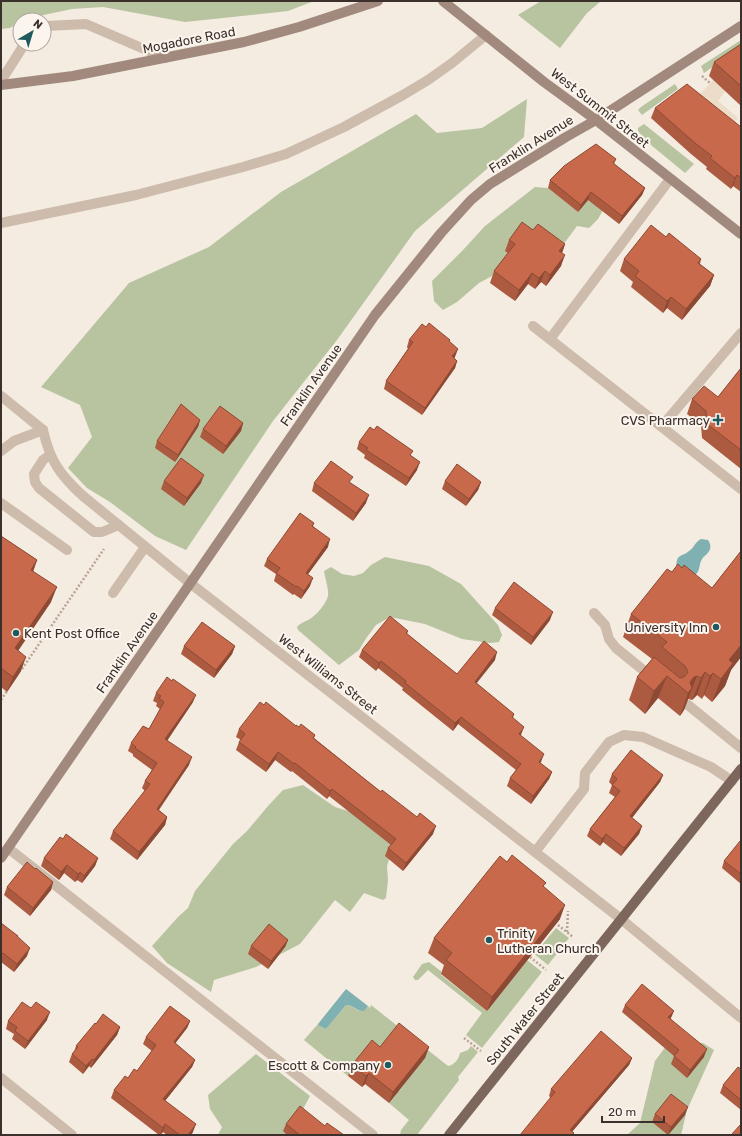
<svg xmlns="http://www.w3.org/2000/svg" width="742" height="1136" font-family="Rubik,sans-serif">
<style>
.green{fill:#b8c4a0}
.plaza{fill:#ecdcc8}
.water{fill:#7fb0b2}
.lines{fill:none;stroke-linecap:round;stroke-linejoin:round}
.path{stroke:#b9a596;stroke-width:2.5;stroke-dasharray:2 2;stroke-linecap:butt}
.lane{stroke:#cdbbac;stroke-width:10}
.street{stroke:#cdbbac;stroke-width:10}
.secondary{stroke:#a18a7d;stroke-width:10}
.primary{stroke:#7d675c;stroke-width:10}
.wall{fill:#ac5a40}
.shaded-wall{fill:#8c4a34}
.building{fill:#c8694b;stroke:#8c4a34}
.poi-dot{fill:#1f5a5e;stroke:#fbf5ee;stroke-width:1.5}
.labels{text-anchor:middle;dominant-baseline:central;stroke-width:4;stroke-linejoin:round;paint-order:stroke}
.street-label{font-size:13px;fill:#3b302b;stroke:#fbf5ee}
.poi-label{font-size:13px;fill:#3b302b;stroke:#fbf5ee;text-anchor:end}
</style>
<rect width="100%" height="100%" fill="#f4ebe1"/>
<!-- green -->
<g class="green">
<path d="M1,1h313l-26,10 -103,11 -82,-15 -31,2 -52,11v2l-10,6 -9,1z"/>
<path d="M541,1h60l-14,12 -27,35 -42,-33z"/>
<path d="M741,40v7l-37,26 -3,-7z"/>
<path d="M675,84l3,5 -36,26 -4,-5 3,-3z"/>
<path d="M527,99l-3,38 -109,94 -78,109 -64,81 -87,129 -31,-14 -45,-34 -23,-14 -19,-20 24,-31 -12,-32 -39,-18 88,-104 80,-36 72,-55 135,-78 21,19 45,-5z"/>
<path d="M644,124l50,40 -9,9 -34,-28 -13,-14v-3z"/>
<path d="M535,187l13,1 30,24 16,-20 12,13 -8,14 -9,9 -12,-2 -20,27 -47,1 -18,22 -13,7 -22,19 -14,8 -9,-9 -2,-20 31,-31 22,-24z"/>
<path d="M385,557l44,9 32,18 37,41 4,10 -3,7 -9,1 -28,-4 -37,-15 -35,-7 -14,8 -9,12 -8,13 -20,15 -41,-35 -1,-3c5,-5 8,-5 13,-8 7,-5 16,-15 18,-23 1,-6 -3,-18 -4,-25l7,-4 11,7 12,2 9,-3 8,-8z"/>
<path d="M303,785l32,22 13,4 48,25 -9,30 1,14 -2,18 -3,2 -19,-7 -14,19 -15,-12 -35,44 -44,23 -42,13 -3,12 -44,-29 -15,-17 26,-29 10,-9 7,-17 38,-47 14,-13 21,-25 15,-16z"/>
<path d="M556,928l13,10 -21,27 -15,-12 8,-7z"/>
<path d="M527,960l15,12 -60,76 -16,-13 16,-22 -54,-43 -10,10h-3l-2,-3 9,-13 7,-2 13,10 -1,3 46,36z"/>
<path d="M346,1005c7,0 11,7 17,6l5,-5 2,2 1,-3 77,61c6,-1 11,-7 12,-13l8,-3 3,-4 7,6 -20,25 1,3 -42,55h-17l1,-5 8,-10 -20,-17 6,-7 -2,-2 7,-4 24,-32h-48l-9,-6 -19,24 -44,-36 14,-16 1,2 7,3z"/>
<path d="M669,1042l34,1 11,7 -27,60 -6,25h-54l13,-12 15,-62z"/>
<path d="M256,1054l54,42 -8,15 7,24h-91l4,-8 -12,-18 -2,-14z"/>
</g>
<!-- plaza -->
<path class="plaza" d="M713,80l13,10 -8,11 20,17 -11,13 -34,-29z"/>
<!-- water -->
<g class="water">
<path d="M701,539l7,1c2,3 3,6 2,9 -1,4 -6,7 -8,10 -4,7 -1,12 -8,17l-18,-8c1,-15 4,-10 13,-17 5,-3 6,-9 12,-12z"/>
<path d="M346,989l22,17 -4,5c-7,1 -10,-6 -18,-6l-20,24 -7,-3 -1,-2z"/>
</g>
<g class="lines">
<!-- path -->
<g class="path">
<path d="M702,76l8,7"/>
<path d="M22,669l82,-120"/>
<path d="M1,700l6,-9"/>
<path d="M558,925l15,12"/>
<path d="M567,932l1,-21"/>
<path d="M530,957l16,13"/>
<path d="M464,1038l17,13"/>
</g>
<!-- lane -->
<g class="lane">
<path d="M44,28l2,-2 40,-2 79,34"/>
<path d="M1,81l21,-33 4,-4"/>
<path d="M1,223l135,-28 107,-28 43,-13 58,-27 59,-32 25,-15 24,-17 34,-28"/>
<path d="M533,326l208,163"/>
<path d="M550,339l120,-160"/>
<path d="M1,396l42,34"/>
<path d="M662,426l79,-93"/>
<path d="M1,451l13,-10 29,-11"/>
<path d="M50,455l-7,5 -9,14 1,8 4,6 55,44h8l17,-7"/>
<path d="M1,503l66,47"/>
<path d="M113,593l32,-46"/>
<path d="M594,613l11,12 4,14 7,9 37,30"/>
<path d="M688,705l53,43"/>
<path d="M8,848l365,287"/>
<path d="M535,852l49,-63 1,-16 24,-31 15,-7 19,2 68,30 21,14"/>
</g>
<!-- street -->
<g class="street">
<path d="M43,430c7,31 17,45 40,66l107,87 431,336 120,99"/>
<path d="M1,1078l71,57"/>
</g>
<!-- secondary -->
<g class="secondary">
<path d="M443,1l101,81 52,38 145,114"/>
<path d="M1,85l72,-9 171,-34 55,-15 79,-26"/>
<path d="M1,858l374,-543 66,-82 30,-33 19,-16 76,-47 30,-17 145,-94"/>
</g>
<!-- primary -->
<path class="primary" d="M449,1135l292,-366"/>
</g>
<!-- wall -->
<g class="wall">
<path d="M741,44v59l-1,2 -31,-29 5,-14z"/>
<path d="M655,108l86,19v65l-8,-6 -2,3 -25,-20 1,-2 -16,-13 -40,-36z"/>
<path d="M616,159l-2,5 31,24 -3,7 -23,29 -31,-24 -10,12 -30,-24 2,-8z"/>
<path d="M533,230l32,14 -3,9 -1,13 -15,20 -5,-4 -6,7 -7,-5 -13,17 -25,-18 4,-12 14,-18 -3,-2 4,-11z"/>
<path d="M666,237l35,22 -1,5 14,11 -4,11 -28,34 -15,-12 -4,5 -32,-26 2,-5 -13,-11 4,-12z"/>
<path d="M426,327l24,13 -1,1 6,16 -1,1 3,3 -2,7 -33,47 -38,-26 2,-8 22,-32 -1,-2 2,-7z"/>
<path d="M741,368v101l-39,-31 -1,-13 -14,-11 5,-15 26,-2z"/>
<path d="M200,420l-2,7 -23,35 -20,-14 2,-7z"/>
<path d="M243,423l-2,8 -18,23 -23,-17 3,-8z"/>
<path d="M359,442l52,14 6,14 -11,16 -42,-28 1,-3 -8,-6z"/>
<path d="M164,481l37,2 -17,23 -23,-17z"/>
<path d="M445,481l36,1 -3,8 -12,16 -24,-17z"/>
<path d="M314,483h37l15,20 -13,18 -41,-30z"/>
<path d="M314,523l-1,3 15,21 -20,27 2,12 -9,13 -7,-5 -1,1 -19,-14 2,-7 -12,-8 3,-7z"/>
<path d="M1,536l36,24 -4,11 18,31 -33,48 3,21 -14,21 -6,-5z"/>
<path d="M741,551v106l-10,13 -6,16 -13,16 -8,-7 -2,4 -5,-4 -5,5 -4,-1 -4,11 -4,6 -22,-18 -13,16 -16,-14 8,-23 15,-18 -29,-22 8,-23 41,-42 10,-4 30,20z"/>
<path d="M495,608l55,12 -19,25 -39,-30z"/>
<path d="M408,631l-1,3 50,40 38,-14 -19,23 38,31 -1,4 8,17v1l20,26 -1,1 12,9 -3,7 -18,25 -24,-18 3,-8 6,-8 -58,-46 -5,7 -51,-41 1,-2 -25,-20 -2,3 -17,-14 3,-7z"/>
<path d="M184,646h51l-3,8 -18,24 -33,-24z"/>
<path d="M156,693l37,9 -26,38 22,25 -30,45 8,7 -2,8 -28,35 -27,-21 3,-8 32,-40 -3,-3 3,-7 7,-11 -19,-14v-2l-5,-3 3,-8 18,-14 11,-20 -4,-3 1,-3 -4,-2z"/>
<path d="M264,705l32,21 3,1 16,8 -1,3 119,96 -30,37 -18,-15 3,-8 3,-3 -62,-49 -2,3 -35,-28 -1,1 -16,-12 -9,12 -30,-22 3,-8 2,-2 -5,-3 3,-8z"/>
<path d="M612,774l51,1 -3,7 -28,36 10,8 -3,8 -18,22 -18,-14 -3,4 -13,-10 3,-7 25,-32 -6,-4 3,-8 -3,-3z"/>
<path d="M741,842v42l-19,-16 2,-7z"/>
<path d="M44,858h54l-3,8 -13,17 -5,-3 -2,2 -11,-9 -5,7 -18,-14z"/>
<path d="M507,862l37,25 16,32 -73,92 -46,-37 3,-9 -16,-12 6,-15z"/>
<path d="M53,882l-2,8 -21,26 -26,-21 3,-8z"/>
<path d="M1,923l16,14 10,19 -13,16 -13,-10z"/>
<path d="M288,940l-3,7 -17,22 -20,-15 3,-8z"/>
<path d="M625,1005l46,14 33,38 -17,21 -16,-14 3,-8 -52,-44z"/>
<path d="M31,1008l16,12 -22,29 -13,-10 2,-5 -8,-5 2,-8z"/>
<path d="M190,1021l-3,7 -12,15 20,17 -3,7 -27,34 28,31 -2,3h-24l-4,-3 -3,3h-1l-48,-37 3,-8 14,-12 9,-7 15,-20 -9,-7 3,-7z"/>
<path d="M96,1024l24,3 -3,8 -26,33 -2,-2 -6,8 -14,-12 3,-8 2,-2 2,-6z"/>
<path d="M380,1047h49l-4,11 -36,45 -24,-19 -3,3 -14,-11 4,-11z"/>
<path d="M632,1058l-3,7 -57,67 1,3 -22,-37 -2,-2 2,-7z"/>
<path d="M741,1069v41l-21,-17 3,-8z"/>
<path d="M655,1114l30,1 -17,20 -16,-13z"/>
<path d="M286,1124l39,2 19,9h-57l-4,-4z"/>
</g>
<!-- shaded-wall -->
<g class="shaded-wall">
<path d="M737,175l-4,11 -2,3 4,-11z"/>
<path d="M645,188l-3,7 -23,29 3,-8z"/>
<path d="M591,192l-3,8 -10,12 3,-7z"/>
<path d="M565,244l-4,12 -2,-5z"/>
<path d="M565,255l-4,11 -15,20 4,-11z"/>
<path d="M545,271l-4,11 -6,7 4,-11z"/>
<path d="M532,273l-4,11 -13,17 4,-11z"/>
<path d="M714,275l-4,11 -28,34 4,-11z"/>
<path d="M671,297l-4,11 -4,5 4,-12z"/>
<path d="M458,349l-3,8 -6,7 3,-8z"/>
<path d="M457,361l-2,7 -33,47 3,-7z"/>
<path d="M200,420l-2,7 -23,35 3,-7z"/>
<path d="M243,423l-2,8 -18,23 3,-8z"/>
<path d="M420,462l-3,8 -11,16 3,-8z"/>
<path d="M204,475l-3,8 -17,23 3,-8z"/>
<path d="M481,482l-3,8 -12,16 3,-7z"/>
<path d="M369,495l-3,8 -13,18 3,-8z"/>
<path d="M330,539l-2,8 -25,34 3,-8z"/>
<path d="M37,560l-5,15 -1,-5z"/>
<path d="M313,578l-3,8 -9,13 3,-8z"/>
<path d="M57,587l-6,15 -41,61 5,-15z"/>
<path d="M553,612l-3,8 -19,25 2,-8z"/>
<path d="M741,645v12l-10,13 -6,16 -13,16 9,-23 8,-19z"/>
<path d="M235,646l-3,8 -18,24 2,-8z"/>
<path d="M497,652l-2,8 -23,29 3,-7z"/>
<path d="M26,657l-5,14 -14,21 6,-15z"/>
<path d="M381,661l-3,7 -2,3 3,-8z"/>
<path d="M705,672l-8,23 -5,5 9,-22z"/>
<path d="M713,673l-9,22 -2,4 8,-23z"/>
<path d="M667,676l-9,22 -13,16 9,-23z"/>
<path d="M697,676l-13,34 -4,6 8,-23 2,-11 4,-5z"/>
<path d="M196,695l-3,7 -30,45 2,-8z"/>
<path d="M461,717l-3,7 -5,7 2,-8z"/>
<path d="M524,727l-3,8 -5,7 3,-8z"/>
<path d="M278,752l-3,8 -9,12 3,-8z"/>
<path d="M544,754l-3,8 -5,7 3,-7z"/>
<path d="M192,757l-3,8 -35,51 3,-7z"/>
<path d="M552,772l-3,7 -18,25 2,-8z"/>
<path d="M663,775l-3,7 -33,42 3,-8z"/>
<path d="M332,789l-3,7 -2,3 3,-8z"/>
<path d="M167,817l-2,8 -28,35 2,-8z"/>
<path d="M436,826l-3,8 -30,37 3,-8z"/>
<path d="M642,826l-3,8 -18,22 3,-8z"/>
<path d="M606,834l-3,8 -3,4 2,-7z"/>
<path d="M98,858l-3,8 -13,17 2,-7z"/>
<path d="M67,865l-3,8 -5,7 2,-8z"/>
<path d="M80,872l-3,8 -2,2 3,-8z"/>
<path d="M53,882l-2,8 -21,26 3,-8z"/>
<path d="M565,905l-5,14 -73,92 5,-14z"/>
<path d="M288,940l-3,7 -17,22 3,-8z"/>
<path d="M30,948l-3,8 -13,16 3,-8z"/>
<path d="M674,1011l-3,7 -5,7 2,-8z"/>
<path d="M50,1012l-3,8 -22,29 3,-8z"/>
<path d="M190,1021l-3,7 -16,21 3,-7z"/>
<path d="M120,1027l-3,8 -26,33 3,-8z"/>
<path d="M429,1047l-4,11 -36,45 4,-11z"/>
<path d="M707,1049l-3,8 -17,21 3,-8z"/>
<path d="M632,1058l-3,7 -60,70 1,-5z"/>
<path d="M92,1059l-3,7 -6,8 3,-8z"/>
<path d="M195,1060l-3,7 -32,40 3,-8z"/>
<path d="M369,1073l-4,11 -3,3 4,-11z"/>
<path d="M688,1107l-3,8 -17,20 3,-8z"/>
<path d="M165,1124l-2,8 -3,3 3,-7z"/>
<path d="M196,1124l-3,8 -2,3h-3z"/>
</g>
<!-- building -->
<g class="building">
<path d="M741,44v42l-27,-24z"/>
<path d="M687,84l54,43v51l-4,-3 -2,3 -25,-20 2,-2 -17,-13 -40,-35z"/>
<path d="M596,144l20,15 -3,4 32,25 -23,28 -31,-24 -10,13 -31,-25 14,-14z"/>
<path d="M522,222l11,8 5,-6 27,20 -6,7 6,4 -15,20 -5,-4 -6,7 -7,-5 -13,17 -25,-19 21,-27 -6,-4z"/>
<path d="M651,225l15,12 3,-4 32,26 -3,4 16,12 -28,34 -15,-12 -4,4 -32,-25 4,-5 -15,-12z"/>
<path d="M429,323l21,17 -1,1 9,8 -6,7 5,5 -32,47 -39,-27 27,-39 -4,-2 13,-16 4,3z"/>
<path d="M741,368v82l-34,-26 -1,-13 -14,-12 12,-13 14,11z"/>
<path d="M181,404l19,16 -22,35 -21,-14z"/>
<path d="M220,406l23,17 -17,23 -23,-17z"/>
<path d="M377,426l36,25 -3,4 10,7 -11,16 -43,-28 2,-2 -9,-6 11,-15 4,3z"/>
<path d="M181,458l23,17 -17,23 -23,-17z"/>
<path d="M331,461l22,16 -4,5 20,13 -13,18 -42,-30z"/>
<path d="M457,464l24,18 -12,17 -24,-18z"/>
<path d="M300,513l14,10 -2,3 18,13 -24,34 7,5 -9,13 -7,-5 -1,1 -20,-14 4,-5 -13,-9z"/>
<path d="M1,536l36,24 -6,10 26,17 -42,61 11,9 -13,20 -12,-9v1z"/>
<path d="M741,551v94l-12,15 4,3 -12,16 -8,-6 -3,3 -5,-4 -4,6 -4,-2 -3,1 -4,5 2,6 -4,5 -21,-17 -13,15 -17,-14 17,-20 26,21 4,-1 4,-5 -3,-6 -23,-19 5,-5 -36,-28 36,-45 5,3 6,-8 4,4 2,-3 28,23z"/>
<path d="M514,582l39,30 -20,25 -38,-29z"/>
<path d="M390,616l18,15 -2,2 51,41 27,-33 13,11 -22,30 39,32 -2,3 12,10 -5,7 25,20 -5,8 13,10 -19,24 -23,-18 11,-14 -60,-47 -6,6 -50,-40 1,-2 -25,-20 -2,2 -17,-13z"/>
<path d="M202,622l33,24 -19,24 -32,-24z"/>
<path d="M167,677l5,4 1,-2 23,16 -31,44 27,18 -35,52 10,8 -28,35 -26,-21 37,-47 -5,-3 12,-18 -22,-15 1,-1 -5,-4 12,-17 6,3 15,-27 -5,-4 2,-2 -5,-3z"/>
<path d="M260,702l4,3 2,-3 30,24v-1l3,2 2,-3 14,11 -2,3 68,54 1,-2 35,27 3,-4 16,13 -30,37 -18,-15 8,-9 -64,-50 -2,2 -35,-28 -1,1 -16,-12 -9,12 -30,-22 6,-8 -6,-5z"/>
<path d="M631,750l32,25 -33,41 12,10 -18,22 -18,-14 -4,5 -12,-10 30,-38 -8,-6 5,-6 -5,-5z"/>
<path d="M66,834l32,24 -14,18 -4,-4 -2,2 -11,-9 -6,7 -17,-14 16,-21 3,2z"/>
<path d="M740,841l1,1v32l-17,-13z"/>
<path d="M512,855l32,26 2,2 -3,3 22,19 -73,92 -46,-37 6,-7 -18,-15 66,-82 7,6z"/>
<path d="M27,862l8,7 1,-1 17,14 -20,26 -26,-21z"/>
<path d="M1,923l17,13h-1l13,12 -13,16 -14,-11 -2,2z"/>
<path d="M269,924l19,16 -17,21 -20,-15z"/>
<path d="M642,984l32,27 -6,6 39,32 -17,21 -16,-14 5,-6 -54,-45z"/>
<path d="M22,1002l9,6 5,-6 14,10 -22,29 -13,-10 2,-4 -9,-6z"/>
<path d="M170,1006l20,15 -16,21 21,18 -32,39 33,25 -8,11h-8l-15,-11 -2,4 -49,-38 11,-14 3,2 6,-9 3,2 19,-26 -10,-8z"/>
<path d="M103,1014l17,13 -26,33 -2,-1 -6,7 -14,-12 6,-7 -2,-1 19,-23 1,1z"/>
<path d="M399,1023l30,24 -36,45 -24,-19 -3,3 -14,-11 20,-25 8,7z"/>
<path d="M601,1031l31,27 -62,72 4,3 -2,2h-52l35,-43 -4,-3z"/>
<path d="M738,1067l3,2v31l-18,-15z"/>
<path d="M671,1094l17,13 -17,20 -16,-13z"/>
<path d="M300,1106l25,20 2,-3 17,12h-44l-14,-11z"/>
<path d="M741,1124v11h-8l-1,-1z"/>
</g>
<!-- markers -->
<g class="poi-dot">
<path d="M716 414h4v4h4v4h-4v4h-4v-4h-4v-4h4z"/>
<circle cx="716" cy="627" r="4"/>
<circle cx="16" cy="633" r="4"/>
<circle cx="489" cy="940" r="4"/>
<circle cx="388" cy="1065" r="4"/>
</g>
<g class="labels">
<!-- street labels -->
<g class="street-label">
<text transform="translate(189 40) rotate(-11)">Mogadore Road</text>
<text transform="translate(600 108) rotate(38)">West Summit Street</text>
<text transform="translate(531 144) rotate(-32)">Franklin Avenue</text>
<text transform="translate(311 385) rotate(-55)">Franklin Avenue</text>
<text transform="translate(127 652) rotate(-55)">Franklin Avenue</text>
<text transform="translate(328 674) rotate(38)">West Williams Street</text>
<text transform="translate(525 1019) rotate(-51)">South Water Street</text>
</g>
<!-- poi labels -->
<g class="poi-label">
<text x="710" y="420">CVS Pharmacy</text>
<text x="708" y="627">University Inn</text>
<text x="24" y="633" text-anchor="start">Kent Post Office</text>
<text x="497" y="933" text-anchor="start">Trinity<tspan x="497" dy="15">Lutheran Church</tspan></text>
<text x="380" y="1065">Escott &amp; Company</text>
</g>
</g>
<!-- border -->
<rect width="742" height="1136" fill="none" stroke="#3b302b" stroke-width="4"/>
<!-- north arrow -->
<g transform="translate(32 32) rotate(38)"><circle r="19" fill="#fbf5ee" stroke="#aea6a0"/>
<path d="M0-3L7 15L0 10L-7 15Z" fill="#1f5a5e"/>
<text y="-6" font-size="11" font-weight="bold" text-anchor="middle" fill="#3b302b">N</text>
</g>
<!-- scale -->
<path d="M602 1116v6h62v-6" fill="none" stroke="#3b302b" stroke-width="2"/>
<text x="608" y="1116" font-size="12" fill="#3b302b" stroke="#fbf5ee" stroke-width="3" paint-order="stroke">20 m</text>
</svg>
